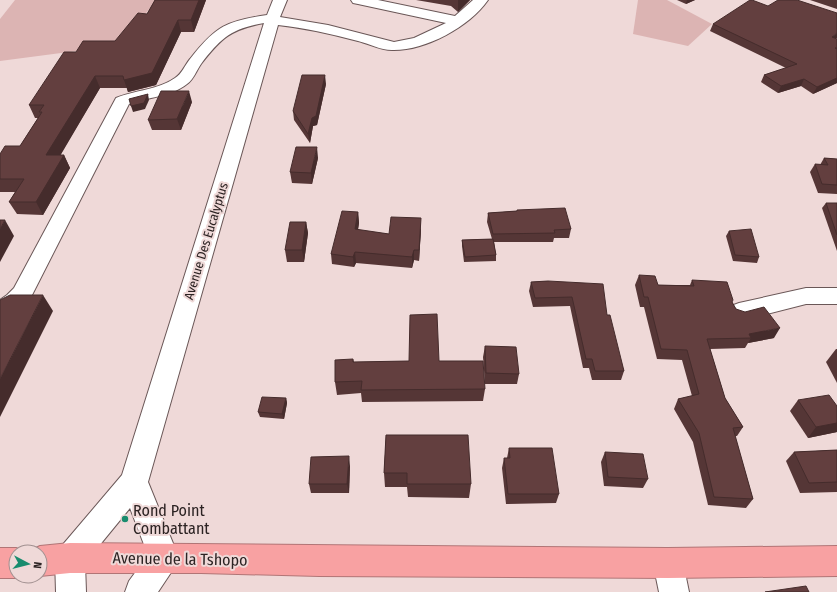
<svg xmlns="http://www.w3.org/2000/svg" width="837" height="592" font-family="'Fira Sans Condensed',sans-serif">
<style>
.green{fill:#dcb4b3}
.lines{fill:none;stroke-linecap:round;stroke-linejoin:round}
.minor-casing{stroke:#6a5757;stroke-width:2}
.highway-casing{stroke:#b17576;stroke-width:2}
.minor{fill:#fff;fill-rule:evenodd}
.highway{fill:#f8a1a2;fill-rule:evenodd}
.wall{fill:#553636}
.shaded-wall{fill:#452c2c}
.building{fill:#633f3f;stroke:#452c2c}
.poi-dot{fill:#198c6e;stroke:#efd9d8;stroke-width:1.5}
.labels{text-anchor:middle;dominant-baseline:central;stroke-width:4;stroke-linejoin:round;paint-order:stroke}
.street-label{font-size:13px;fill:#2c2323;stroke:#efd9d8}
.near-poi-label{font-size:16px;fill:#2c2323;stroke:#efd9d8;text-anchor:start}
.near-street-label{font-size:16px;fill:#2c2323;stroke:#efd9d8}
</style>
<rect width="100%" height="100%" fill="#efd9d8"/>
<!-- green -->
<g class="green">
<path d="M15,0h141l-34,45 -122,16v-42z"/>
<path d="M638,0h29l45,24 -24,22 -55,-12z"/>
</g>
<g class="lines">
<!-- minor casing -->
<g class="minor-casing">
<g id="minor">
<path d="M273,0h14l-7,17 48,8 66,17 20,-4 32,-15 -88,-19 -5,-1 -2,-3h27l77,16 18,-16h15c-19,27 -62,50 -94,50 -12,1 -24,-6 -36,-9 -26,-7 -53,-13 -80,-16l-130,457 31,76 -5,10 -16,24h-33l4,-11 19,-26 -18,-47 -45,55 1,29h-30l-1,-34 5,-10 62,-73 142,-452c-33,6 -43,15 -63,41 -5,7 -7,15 -14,20 -16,13 -40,13 -58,20l-99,195c-8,9 -18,17 -30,21v-20l7,-5 7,-7 102,-190c19,-8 42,-8 59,-20 7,-4 10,-13 15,-19 26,-33 36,-38 77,-44z"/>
<path d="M806,288h31v16h-31l-67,17 -8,-3 -3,-6 3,-6 8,-3z"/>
<path d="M668,548l11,4 4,11 6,29h-30l-6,-29 4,-11z"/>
</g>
</g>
<!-- highway casing -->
<g class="highway-casing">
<g id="highway">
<path d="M70,543l598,5 169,-2v30l-169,2 -349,-2 -118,-3h-131l-30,3v-24h-11l1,-1 10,-5z"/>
<path d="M0,548h16l9,4h-9v24h4l-4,2h-16z"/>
</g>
</g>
<!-- minor -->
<use href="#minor" class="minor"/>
<!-- highway -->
<use href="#highway" class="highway"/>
</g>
<!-- wall -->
<g class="wall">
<path d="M155,0h51l-12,32h-13l-25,53 -28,7 -1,-4h-27l-40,67h4l6,13 -27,47 -26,-1 -8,-12 6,-10h-15v-38l20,-8 18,-28h-3l-6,-13 47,-53 39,-11 32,-27z"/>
<path d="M416,0h54l-12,12 -7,-6z"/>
<path d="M677,0h18l-9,4z"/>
<path d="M810,0h27v9z"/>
<path d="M713,24l123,15h1v44l-24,11 -12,-8 -23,7 -17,-11 3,-7 22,-7 -76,-37z"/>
<path d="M326,84l-9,41 -4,1 -3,17 -16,-23 -1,-9z"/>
<path d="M192,102l-11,28h-29l-4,-10z"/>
<path d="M318,158l-6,26 -20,-1 -2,-11z"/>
<path d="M824,158l13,1v35l-19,-1 -8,-21 5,-8 5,1z"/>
<path d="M826,203h11v48l-15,-43z"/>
<path d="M517,210l54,19 -2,9h-15l-1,4h-59l2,13v6l-32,1 -2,-16v-6l30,-1 -5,-17 1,-9 29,-2z"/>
<path d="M358,212l1,11 -1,7 31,4 32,-5 -2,32 -5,-1 -2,8 -56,-5 -2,4 -22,-3 -1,-10z"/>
<path d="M306,222l2,11 -4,29h-17l-2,-12z"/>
<path d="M729,231l30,26 -2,6 -24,-2 -7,-25z"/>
<path d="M639,275l19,10h32l2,-5 40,22 4,7 38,29 -26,5 -3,5 -35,1 15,49 18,29 -6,9h-2l18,63 -7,9 -38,-3 -15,-63 -19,-33 4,-10 14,-3 -10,-36 -25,-1 -13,-52h-4l-5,-22z"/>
<path d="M548,281l59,34 17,56 -3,9h-29l-3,-12h-6l-13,-62 -37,1 -4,-16 2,-9z"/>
<path d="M485,346l34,28 -2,10h-32l-2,-27z"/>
<path d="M836,349h1v34l-11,-21z"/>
<path d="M353,359l1,3 85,-1 46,28 -2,12 -121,1 -1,-9 -24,2 -2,-13z"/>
<path d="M286,398l1,5 -3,16 -24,-2 -2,-5z"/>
<path d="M798,400l39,6v26l-29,6 -18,-27z"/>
<path d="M386,435l85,49 -2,14 -61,-1 -1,-10h-22l-1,-14z"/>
<path d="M509,448l50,46 -3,9 -50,1 -4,-36 2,-10h3z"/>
<path d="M837,450v42l-37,1 -14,-32 8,-9z"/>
<path d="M605,452l43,27 -5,9 -39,-2 -3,-24z"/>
<path d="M350,466l-1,27h-38l-2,-9z"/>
</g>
<!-- shaded-wall -->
<g class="shaded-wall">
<path d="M199,0h7l-12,32 -3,-12z"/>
<path d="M458,0h12l-12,12z"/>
<path d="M687,0h8l-9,4z"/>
<path d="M178,20l3,12 -25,53 -28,7 -4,-12z"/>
<path d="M837,33v5l-8,6 3,-7z"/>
<path d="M325,75l1,9 -9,41 -4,1 -3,17 -2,-9 4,-16z"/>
<path d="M95,76l5,12 -47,80 -7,-13z"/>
<path d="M837,78v5l-24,11 4,-7z"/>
<path d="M804,79l-3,7 -23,7 3,-7z"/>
<path d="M189,91l3,11 -11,28 -4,-11z"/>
<path d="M148,94l1,6 -4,9 -12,3 -2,-6z"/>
<path d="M317,147l1,11 -6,26 -1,-11z"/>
<path d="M64,155l6,13 -27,47 -7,-13z"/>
<path d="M358,212l1,11 -3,17 -1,-11z"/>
<path d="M421,218v11l-2,32v-11z"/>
<path d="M5,220l9,16 -14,26v-33z"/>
<path d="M306,222l2,11 -4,29 -2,-12z"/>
<path d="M414,250v10l-2,8v-11z"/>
<path d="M355,252l1,11 -2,4 -1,-10z"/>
<path d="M43,295l10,16 -53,106v-38z"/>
<path d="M780,328l-6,10 -26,5 3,-5 -2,-4z"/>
<path d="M286,398l1,5 -3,16 -2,-5z"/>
<path d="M837,423v9l-29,6 8,-11z"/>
<path d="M349,456l1,10 -1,27 -2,-9z"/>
</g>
<!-- building -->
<g class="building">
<path d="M155,0h44l-8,20h-13l-26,53 -28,7 -1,-4h-28l-49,79h18l-28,47h-27l15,-23h-24v-25l5,-8h15l22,-34h-3l5,-7h-15l35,-53h12l7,-11h32l23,-28 9,1z"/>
<path d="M750,0h2l16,6 10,-6h19l40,13v20l-5,4 5,2v9h-2l2,1v29l-20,9 -13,-8 -23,7 -17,-11 33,-11 -84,-40z"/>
<path d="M302,75h23l-9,41 -4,2 -4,16 -15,-23z"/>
<path d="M161,91h28l-12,28 -29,1z"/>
<path d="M148,94l-4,9 -13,3 -2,-7z"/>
<path d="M296,147h21l-6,26 -21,-1z"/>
<path d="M824,158l13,1v26l-15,-1 -7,-20 13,1z"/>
<path d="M826,203h11v32z"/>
<path d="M565,208l6,21 -17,1 1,3 -62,1 -5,-21 29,-2v-1z"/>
<path d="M342,211l16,1 -3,17 34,5 2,-17 30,1 -2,32h-5l-2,7 -57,-5 -2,5 -22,-3z"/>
<path d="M0,220h5l-5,9z"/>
<path d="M290,222h16l-4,28h-17z"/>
<path d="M751,229l8,28 -24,-2 -6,-24z"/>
<path d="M493,239l3,16 -31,2 -3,-17z"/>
<path d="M639,275l16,1 3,9 36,1 -2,-6 35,2 6,18 -1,2 4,7 9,3 19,-5 16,21 -31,6 2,4 -44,1 18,59 18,29 -10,1 20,71 -39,-2 -15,-64 -21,-34 21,-5 -12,-44 -26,-1 -13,-52h-4z"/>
<path d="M548,281l55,3 4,31h3l14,56h-29l-3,-12h-6l-14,-62 -37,1 -4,-16z"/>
<path d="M10,295h33l-43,84v-79z"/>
<path d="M437,314l2,47h44l2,28 -124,1 1,-9 -27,1v-22l18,-1v3l56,-1 1,-46z"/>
<path d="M485,346l31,1 3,27 -33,-1z"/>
<path d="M829,395l8,11v17l-21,4 -18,-27z"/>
<path d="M262,397l24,1 -4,16 -24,-2z"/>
<path d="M386,435h82l3,49h-64v-11h-23z"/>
<path d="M509,448h43l7,46h-51l-4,-36h6z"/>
<path d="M837,450v32l-28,1 -15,-31z"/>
<path d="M605,452l38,2 5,25 -40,-2z"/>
<path d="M349,456l-2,28h-38l2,-27z"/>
<path d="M806,586l3,6h-44z"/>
</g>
<!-- markers -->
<circle class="poi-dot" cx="125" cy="519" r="4"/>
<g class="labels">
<!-- street labels -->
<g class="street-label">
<text transform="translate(206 241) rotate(-73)">Avenue Des Eucalyptus</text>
</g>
<!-- near-poi labels -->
<g class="near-poi-label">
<text x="133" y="510">Rond Point<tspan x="133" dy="18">Combattant</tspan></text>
</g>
<!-- near-street labels -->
<g class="near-street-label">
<text transform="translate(180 559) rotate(1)">Avenue de la Tshopo</text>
</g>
</g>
<!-- north arrow -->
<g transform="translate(28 564) rotate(97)"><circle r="19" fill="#efd9d8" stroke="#a19090"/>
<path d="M0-3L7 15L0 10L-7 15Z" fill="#198c6e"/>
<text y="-6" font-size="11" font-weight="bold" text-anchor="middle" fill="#2c2323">N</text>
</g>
</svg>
